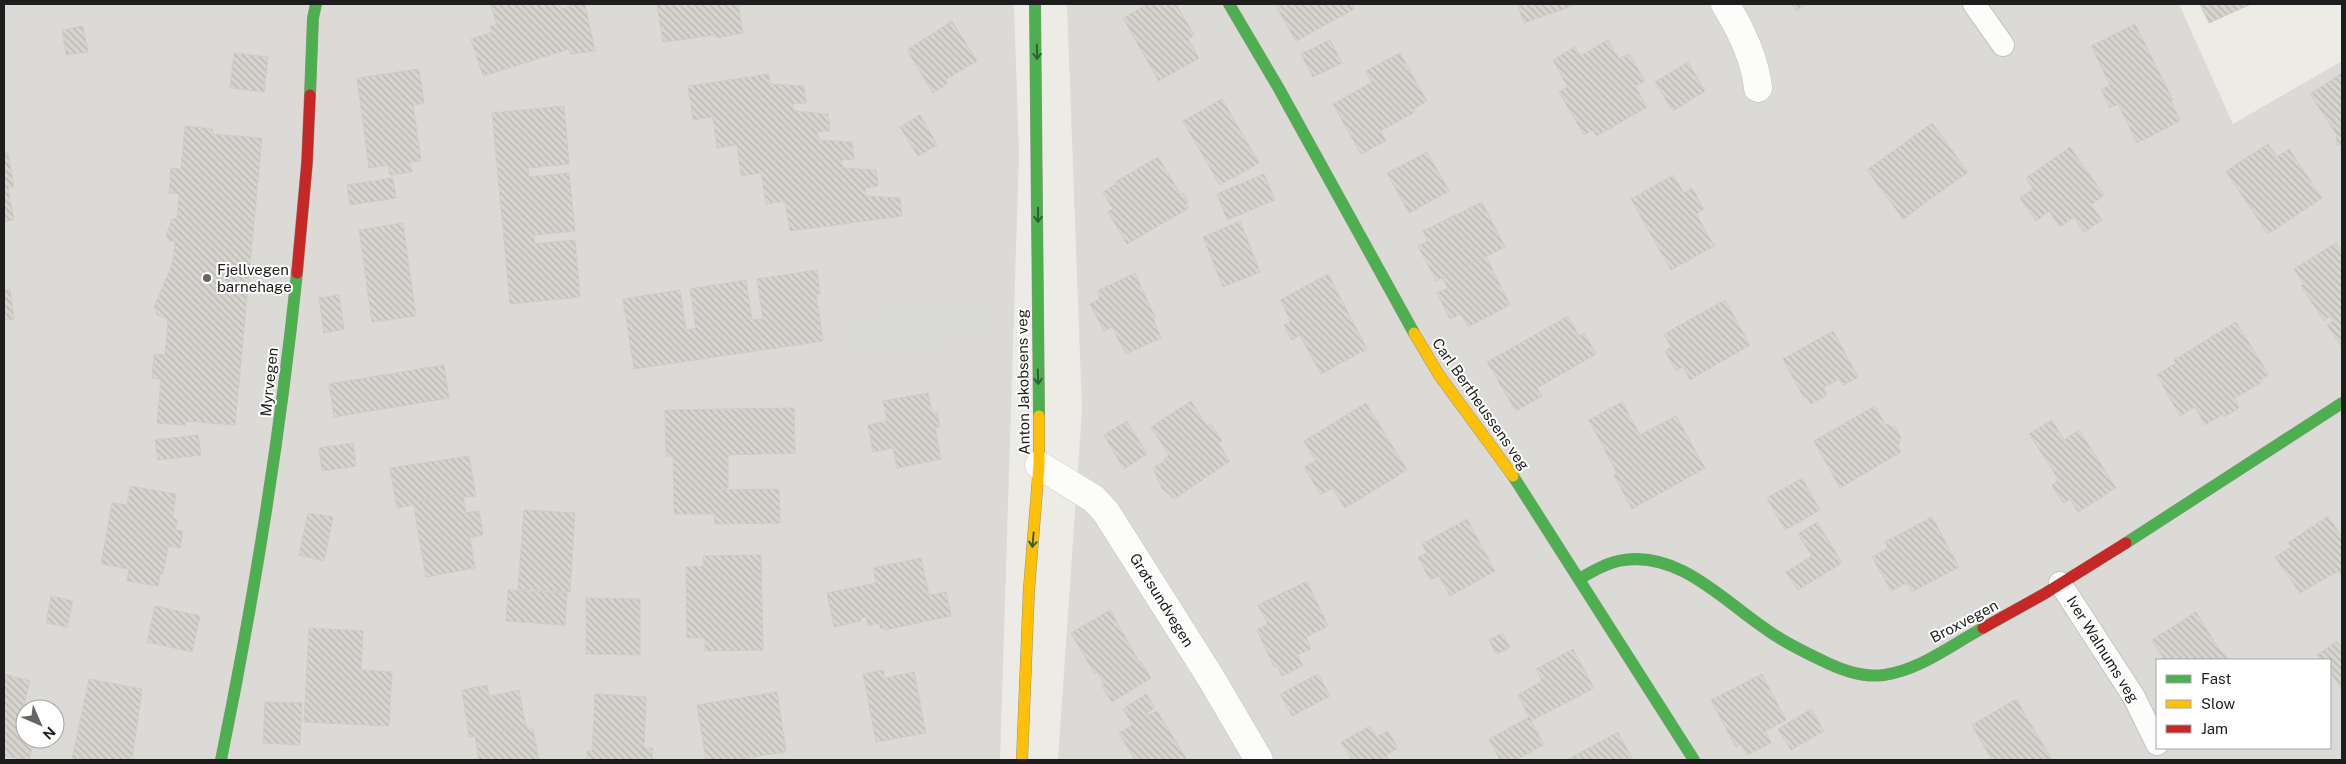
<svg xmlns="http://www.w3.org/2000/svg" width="2346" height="764" font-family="'Public Sans',sans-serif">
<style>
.residential{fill:#dbdad7;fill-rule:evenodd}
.parking{fill:#dadad8}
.building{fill:url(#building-back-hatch);stroke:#d0ccc7}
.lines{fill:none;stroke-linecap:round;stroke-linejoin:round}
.lane-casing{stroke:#c4c4c2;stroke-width:24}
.street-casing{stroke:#c4c4c2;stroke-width:29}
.fast-casing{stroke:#93977d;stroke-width:12}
.slow-casing{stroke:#93977d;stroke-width:12}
.jam-casing{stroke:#93977d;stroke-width:12}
.lane{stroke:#fcfcfb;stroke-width:22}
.street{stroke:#fcfcfb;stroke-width:28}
.fast{stroke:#4caf50;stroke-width:11}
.slow{stroke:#ffc107;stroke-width:11}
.jam{stroke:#c62828;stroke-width:11}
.oneway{stroke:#325f34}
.poi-dot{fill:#656563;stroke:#fff;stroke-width:2}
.labels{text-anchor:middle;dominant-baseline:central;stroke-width:4;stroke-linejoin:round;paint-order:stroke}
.poi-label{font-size:15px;fill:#1d1d1d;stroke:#fff;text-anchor:start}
.street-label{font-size:15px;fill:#1d1d1d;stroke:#fff}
</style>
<defs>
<pattern id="building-back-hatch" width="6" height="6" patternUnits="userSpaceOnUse" patternTransform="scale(1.25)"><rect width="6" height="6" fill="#d7d4d0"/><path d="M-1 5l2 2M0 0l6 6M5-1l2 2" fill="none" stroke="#b8b6b2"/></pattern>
</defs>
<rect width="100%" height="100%" fill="#ecebe6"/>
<!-- residential -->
<g class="residential">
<path d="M4,4h1010l5,149 -19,607h-996zM25,709h30v30h-30z"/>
<path d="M1067,4h1112l54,120 109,-63v699h-1284l24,-350zM2157,660h173v88h-173z"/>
</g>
<!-- parking -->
<path class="parking" d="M985,304l3,27 -139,23 -2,-31z"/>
<!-- building -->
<g class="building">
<path d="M490,4h69l2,5 16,-5h8l10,47 -24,3 -2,-5 -86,27 -12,-37 21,-7 -2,-6 7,-2z"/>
<path d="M657,4h81l5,29 -27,5v-3l-53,7z"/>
<path d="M1148,4h28l18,31 -6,4 11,19 -40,23 -36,-63z"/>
<path d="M1275,4h76l3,5 -58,32z"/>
<path d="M1517,4h60l-53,19z"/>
<path d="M1792,4h14l-10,7z"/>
<path d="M2200,4h51l-42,19z"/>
<path d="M952,21l25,40 -32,19 2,4 -14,9 -26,-43z"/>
<path d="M2135,24l38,76 -2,1 9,20 -43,22 -19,-39 -8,4 -9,-19 9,-4 -19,-39z"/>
<path d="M83,26l5,26 -22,3 -4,-25z"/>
<path d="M1330,40l12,23 -29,14 -12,-23z"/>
<path d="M1608,40l11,19 10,-5 16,27 -10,5 12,21 -50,29 -4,-6 -9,5 -25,-43 9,-5 -15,-27 22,-13 5,9z"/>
<path d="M234,53l34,4 -4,35 -34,-4z"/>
<path d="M1400,53l27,48 -13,8 1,3 -35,19 6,10 -25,13 -28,-50 39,-22 -6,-11z"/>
<path d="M1688,62l17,29 -32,20 -18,-29z"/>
<path d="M419,69l5,34 -11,2 8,56 -11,1 2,10 -22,3 -2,-10 -19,3 -12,-90z"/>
<path d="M2342,73l-1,60 1,12 -6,-1 1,-9 -27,-41z"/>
<path d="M769,74l1,10 34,2 2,17 -14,1 2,7 34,3 2,17 -13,1 2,8 33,2 2,17 -13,1 2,8 33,2 2,16 -13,2 1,8 34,2 2,18 -112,15 -5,-30 -19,3 -5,-31 -20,3 -4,-31 -20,3 -4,-31 -20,3 -5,-34z"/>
<path d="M1222,99l37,64 -39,22 -37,-64z"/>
<path d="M564,106l5,58 -41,4 1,9 40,-4 6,58 -41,4 1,9 40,-4 5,57 -70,7 -18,-191z"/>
<path d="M920,115l17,30 -19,11 -18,-29z"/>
<path d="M1932,123l36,49 -65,47 -36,-49z"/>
<path d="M185,126l28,3 -1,5 50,4 -27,287 -49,-4 -1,4 -28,-2 4,-44 -9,-1 2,-24 11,1 3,-35 -11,-5 -3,-8 18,-42 3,-24h-5l-4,-5 6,-17 5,-1 2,-24 -10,-1 2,-25 10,1z"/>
<path d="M2268,144l9,13 12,-8 33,49 -54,36 -42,-63z"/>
<path d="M2070,147l34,48 -13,10 11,15 -18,12 -10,-15 -14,10 -11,-16 -13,10 -16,-23 13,-9 -7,-11z"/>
<path d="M1427,152l22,39 -40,22 -22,-40z"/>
<path d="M4,153h4l6,34 -6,1 6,32 -10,2z"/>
<path d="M1158,157l23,38 2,-2 5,9 -2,1 3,5 -62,36 -19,-32 5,-3 -10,-17 13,-8 -1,-2z"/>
<path d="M1264,174l11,26 -48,20 -10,-26z"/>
<path d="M1673,175l11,18 8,-5 12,21 -8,5 18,32 -43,24 -40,-71z"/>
<path d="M393,178l3,20 -46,7 -3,-20z"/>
<path d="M1482,202l23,45 -69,34 -18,-35 10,-5 -5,-10z"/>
<path d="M1240,221l20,51 -37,15 -20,-50z"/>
<path d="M403,223l13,93 -44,6 -13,-92z"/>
<path d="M2336,243l6,10v94l-15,-22 6,-4 -3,-5 -6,5 -23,-35 3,-2 -10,-15z"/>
<path d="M1486,256l24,49 -42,22 -7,-13 -11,5 -13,-26 11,-5 -6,-11z"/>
<path d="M817,270l3,24h-4l7,47 -189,28 -11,-70 57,-9 6,40 10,-2 -6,-39 56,-9 6,40 11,-1 -6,-40z"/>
<path d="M1135,273l20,44 -2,1 8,20 -35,16 -14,-27 -8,4 -14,-27 10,-5 -3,-8z"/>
<path d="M1328,274l39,75 -46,25 -21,-39 -8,5 -8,-15 7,-4 -11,-21z"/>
<path d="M10,289l4,30 -10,1v-30z"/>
<path d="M339,295l5,34 -20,4 -5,-35z"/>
<path d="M1725,300l25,45 -60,35 -7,-13 -7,4 -11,-20 6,-4 -7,-13z"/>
<path d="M1568,316l11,20 5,-3 12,21 -59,34 5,8 -26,15 -29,-49z"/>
<path d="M2236,322l33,53 -9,5 2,2 -27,16 4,10 -15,9 -1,-3 -18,11 -10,-18 -15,9 -23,-41 19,-12 -2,-3z"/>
<path d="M1833,331l25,46 -15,8 -4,-6 -16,9 4,7 -16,9 -5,-7 -2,1 -21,-39z"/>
<path d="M444,365l5,33 -115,19 -5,-33z"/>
<path d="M928,393l4,20 5,-1 3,15 -5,1 6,31 -44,9 -4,-20 -20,4 -5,-27 19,-4 -4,-20z"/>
<path d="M1191,401l16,25 4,-2 11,17 -4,2 12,18 -56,38 -13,-12 -8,-19 13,-8 -2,-1 5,-4 -18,-28z"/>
<path d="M1622,402l18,33 36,-19 29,52 -73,41 -18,-34 3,-2 -28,-53z"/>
<path d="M1366,403l41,67 -62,38 -13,-20 -11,7 -17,-28 12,-6 -12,-20z"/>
<path d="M1875,406l10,18 10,3 6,10 -3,10 3,5 -61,36 -26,-47z"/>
<path d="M794,408l1,45 -67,2v33h-7v2l58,-1 1,34 -65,1 -1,-10h-40l-1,-58h-7l-1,-46z"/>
<path d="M2052,420l12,20 15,-10 37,58 -38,24 -8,-13 -7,4 -11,-18 7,-5 -30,-46z"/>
<path d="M1127,421l20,33 -23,15 -20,-34z"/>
<path d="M198,435l3,20 -43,5 -3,-20z"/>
<path d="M353,443l3,23 -34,5 -3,-23z"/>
<path d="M469,456l7,40 -12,1 -1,-3 -50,8 1,3 -17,3 -7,-40z"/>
<path d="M1802,478l18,32 -35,20 -18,-32z"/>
<path d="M130,486l46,8 -3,23 4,4 -2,9 8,1 -3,17 -12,-2 -5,28h-3l-2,12 -31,-5 2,-12 -28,-5 11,-61 15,2z"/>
<path d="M463,494l3,19 13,-2 4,24 -13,3 5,30 -49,9 -13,-75z"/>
<path d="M524,510l51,3 -5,79 -52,-3z"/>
<path d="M308,513l25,4 -9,44 -25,-6z"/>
<path d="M2328,516l14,21v38l-4,-4 -38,22 -25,-36 16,-10 -3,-4z"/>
<path d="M1932,517l27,50 -47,25 -5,-9 -16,8 -19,-34 16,-9 -3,-6z"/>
<path d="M1467,519l28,52 -45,25 -11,-20 -9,4 -12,-23 9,-4 -5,-9z"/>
<path d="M1817,522l25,41 -44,27 -12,-18 26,-16 -14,-22z"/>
<path d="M761,555l2,95 -58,1v-13h-18l-1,-71 18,-1 -1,-10z"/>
<path d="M921,558l8,37 17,-3 5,24 -66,14v-2l-4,1 -2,-6 -11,3 -2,-9 -6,1 1,3 -27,6 -7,-34 49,-10 -3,-15z"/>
<path d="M1307,581l21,45 -22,11 5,12 -14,6 6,11 -21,10 -5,-10 -3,1 -17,-37 11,-6 -10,-19z"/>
<path d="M508,590l59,3 -2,32 -59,-4z"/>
<path d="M51,596l22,5 -6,26 -21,-4z"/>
<path d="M586,598l54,1v56l-54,-1z"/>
<path d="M155,606l45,10 -8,36 -45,-10z"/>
<path d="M1110,610l29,52h2l10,16 -39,24 -11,-17 3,-2 -7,-11 -2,2 -24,-41z"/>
<path d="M2196,612l21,34 12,14h-64l-13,-20z"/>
<path d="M309,628l54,3 -2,39 31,2 -3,54 -85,-4z"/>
<path d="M1502,633l8,15 -14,6 -7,-14z"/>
<path d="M2337,641l5,7v42l-12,-18v-12h-9l-4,-5z"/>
<path d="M1573,649l21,39 -63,33 -13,-26 24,-14 -6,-12z"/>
<path d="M883,670l2,8 29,-6 12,61 -50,9 -13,-68z"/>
<path d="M4,674l26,7 -10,39 5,1v18h9l-5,21 -25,-4z"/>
<path d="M1318,674l12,22 -38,20 -12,-22z"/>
<path d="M1762,674l24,46 -21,11 6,12 -24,12 -6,-11 -5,3 -25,-47z"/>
<path d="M89,679l53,10 -10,71 -60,-1z"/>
<path d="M487,685l2,11 30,-6 7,37 -57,10 -7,-47z"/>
<path d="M777,692l9,60 -52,8h-28l-9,-55z"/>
<path d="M595,694l51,3 -2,51h9l-1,12h-65v-9l5,1z"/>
<path d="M1146,694l9,14 -8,5 2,2 8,-4 30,49h-52l-16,-27 14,-8 -10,-16z"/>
<path d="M2016,699l36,61h-64l3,-2 -19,-33z"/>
<path d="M265,702l37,1 -2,42 -37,-2z"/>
<path d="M1811,709l13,22 -33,19 -13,-21z"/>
<path d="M1529,717l15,28 -28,15h-16l-11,-21z"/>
<path d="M527,726l1,4 5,-1 6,31h-60l-4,-24z"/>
<path d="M1370,726l6,11 12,-6 10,17 -12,7 3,5h-37l-11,-18z"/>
<path d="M1618,732l15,28h-66z"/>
</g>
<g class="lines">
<!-- lane casing -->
<g class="lane-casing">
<g id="lane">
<path d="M1974,4l29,41"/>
<path d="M2060,583l74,114 23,47"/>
</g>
</g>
<!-- street casing -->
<g class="street-casing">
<g id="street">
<path d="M1725,4c15,24 30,55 33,84"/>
<path d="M1039,465l55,34 12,13 105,166 48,82"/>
</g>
</g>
<!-- fast casing -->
<g class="fast-casing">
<g id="fast">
<path d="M1035,4l4,412"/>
<path d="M1229,4l49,83 136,246"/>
<path d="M310,95l3,-77 3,-14"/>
<path d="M1513,476l181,284"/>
<path d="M2126,543l216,-140"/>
<path d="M1579,579c14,-8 29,-17 45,-19 55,-8 98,39 139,67 17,13 37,23 56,32 20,10 42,19 65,16 36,-5 67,-30 99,-47"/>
<path d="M221,760c33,-161 59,-323 76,-487"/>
</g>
</g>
<!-- slow casing -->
<g class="slow-casing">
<g id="slow">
<path d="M1414,333l25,42 74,101"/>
<path d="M1022,760l7,-171 10,-124v-49"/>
</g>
</g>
<!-- jam casing -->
<g class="jam-casing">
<g id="jam">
<path d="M297,273l10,-110 3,-68"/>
<path d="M1983,628l61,-34 82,-51"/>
</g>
</g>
<!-- lane -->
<use href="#lane" class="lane"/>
<!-- street -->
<use href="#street" class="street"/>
<!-- fast -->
<use href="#fast" class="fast"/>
<!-- slow -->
<use href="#slow" class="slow"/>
<!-- jam -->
<use href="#jam" class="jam"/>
</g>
<!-- one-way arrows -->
<defs><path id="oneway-shaft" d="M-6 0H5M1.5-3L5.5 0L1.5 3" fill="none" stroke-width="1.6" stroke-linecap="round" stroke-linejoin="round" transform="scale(1.25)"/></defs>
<g class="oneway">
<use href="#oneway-shaft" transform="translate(1037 52) rotate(89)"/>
<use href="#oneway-shaft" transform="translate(1038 215) rotate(90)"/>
<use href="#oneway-shaft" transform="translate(1038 377) rotate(88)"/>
<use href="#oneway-shaft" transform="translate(1033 540) rotate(95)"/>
</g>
<!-- markers -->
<circle class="poi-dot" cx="207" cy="278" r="5"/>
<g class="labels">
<!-- poi labels -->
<g class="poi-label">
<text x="217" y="269">Fjellvegen<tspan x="217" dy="17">barnehage</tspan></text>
</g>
<!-- street labels -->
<g class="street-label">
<text transform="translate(269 382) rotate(-84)">Myrvegen</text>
<text transform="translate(1023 382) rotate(-91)">Anton Jakobsens veg</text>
<text transform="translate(1481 404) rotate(55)">Carl Bertheussens veg</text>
<text transform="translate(1162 600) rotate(58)">Grøtsundvegen</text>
<text transform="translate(1964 621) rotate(-28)">Broxvegen</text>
<text transform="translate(2103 649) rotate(58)">Iver Walnums veg</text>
</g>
</g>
<!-- border -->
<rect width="2346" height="764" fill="none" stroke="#1d1d1d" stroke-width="10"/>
<!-- legend -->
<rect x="2156" y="659" width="175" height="90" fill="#ffffff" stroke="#a5a5a5"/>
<rect x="2166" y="675" width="25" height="8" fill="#4caf50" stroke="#a5a5a5"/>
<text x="2201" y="684" font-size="15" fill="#1d1d1d">Fast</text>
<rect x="2166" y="700" width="25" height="8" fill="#ffc107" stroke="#a5a5a5"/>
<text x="2201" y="709" font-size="15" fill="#1d1d1d">Slow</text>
<rect x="2166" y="725" width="25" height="8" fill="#c62828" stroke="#a5a5a5"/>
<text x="2201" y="734" font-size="15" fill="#1d1d1d">Jam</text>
<!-- north arrow -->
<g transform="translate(40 724) rotate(135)"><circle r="24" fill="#ffffff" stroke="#a5a5a5"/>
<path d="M0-4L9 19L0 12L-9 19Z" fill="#656563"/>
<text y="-8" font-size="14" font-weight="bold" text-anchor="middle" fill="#1d1d1d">N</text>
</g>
</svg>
